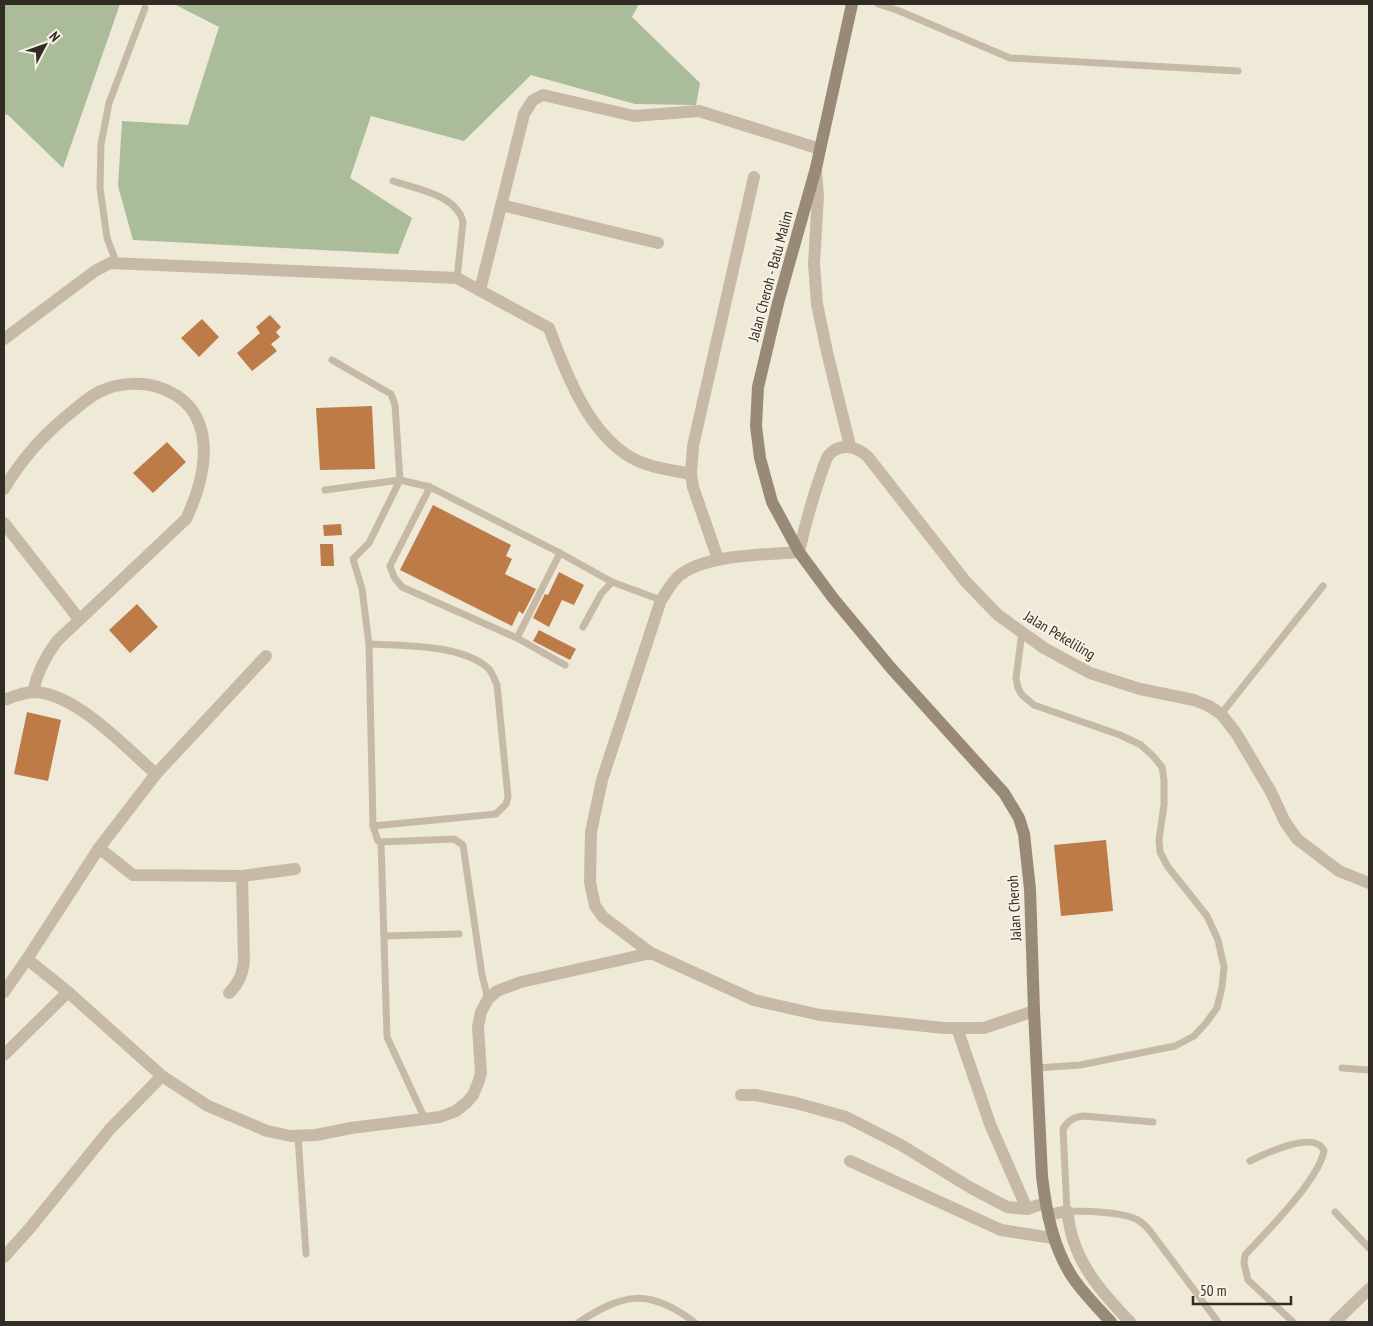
<svg xmlns="http://www.w3.org/2000/svg" width="1373" height="1326" font-family="'PT Sans Narrow',sans-serif">
<style>
.green{fill:#aabc9a}
.building{fill:#bd7b48}
.lines{fill:none;stroke-linecap:round;stroke-linejoin:round}
.service{stroke:#c6baa6;stroke-width:7}
.minor{stroke:#c6baa6;stroke-width:12}
.tertiary{stroke:#c6baa6;stroke-width:12}
.secondary{stroke:#998a77;stroke-width:12}
.labels{text-anchor:middle;dominant-baseline:central;stroke-width:4;stroke-linejoin:round;paint-order:stroke}
.street-label{font-size:15px;fill:#322c26;stroke:#f7f2e4}
</style>
<rect width="100%" height="100%" fill="#efe9d8"/>
<!-- green -->
<g class="green">
<path d="M4,4h116l-57,164 -55,-53 -4,-1z"/>
<path d="M174,4h465l-7,13 68,66 -4,22 -61,-1 -104,-29 -67,66 -93,-25 -21,62 62,40 -14,36 -265,-14 -15,-54 4,-65 66,4 31,-98z"/>
</g>
<!-- building -->
<g class="building">
<path d="M270,315l11,12 -5,5 4,5 -9,7 6,7 -25,20 -15,-18 23,-20 -4,-6z"/>
<path d="M202,319l17,18 -20,20 -18,-19z"/>
<path d="M372,406l3,63 -55,1 -4,-62z"/>
<path d="M167,442l19,20 -33,31 -20,-20z"/>
<path d="M433,505l78,40 -5,11 6,3 -7,15 31,15 -13,25 -4,-3 -7,15 -112,-56z"/>
<path d="M341,524l1,11 -18,1 -1,-11z"/>
<path d="M320,544h13l1,22h-13z"/>
<path d="M559,572l25,13 -10,20 -12,-5 -13,27 -16,-9 12,-24 3,1z"/>
<path d="M137,604l21,23 -28,26 -21,-23z"/>
<path d="M539,630l37,19 -6,11 -37,-19z"/>
<path d="M27,712l34,8 -13,61 -34,-7z"/>
<path d="M1106,840l7,71 -52,5 -7,-71z"/>
</g>
<g class="lines">
<!-- service -->
<g class="service">
<path d="M878,4l19,6 113,48 228,13"/>
<path d="M393,181c23,8 64,14 70,41l-6,56"/>
<path d="M117,264l-10,-26 -7,-50 1,-44 8,-41 36,-95"/>
<path d="M332,360l59,34 4,11 5,75 30,7 130,66 52,29 49,18"/>
<path d="M400,480l-31,63 -16,16 9,30 7,55 4,182 5,15 3,1 73,-3 9,6 19,130 6,24"/>
<path d="M430,487l-40,79 4,11 8,10 115,51 43,-85"/>
<path d="M325,490l75,-10"/>
<path d="M583,627l18,-33 11,-12"/>
<path d="M1022,632l-6,46 2,10 4,7 12,10 86,30 21,10 13,12 8,10 2,13v25l-5,35 1,12 8,15 39,49 11,24 6,27 -2,20 -5,21 -11,15 -12,13 -19,10 -95,19 -43,3"/>
<path d="M517,638l48,27"/>
<path d="M369,644c34,2 92,0 119,24 5,5 6,11 9,17l11,112 -2,7 -10,10 -123,12"/>
<path d="M1221,714l102,-128"/>
<path d="M381,842l6,195 38,82"/>
<path d="M384,936l75,-2"/>
<path d="M1342,1068l27,2"/>
<path d="M1153,1122l-69,-6c-11,1 -15,4 -21,13l4,82c18,0 56,1 71,9 5,3 9,7 12,11l68,91"/>
<path d="M298,1136l8,118"/>
<path d="M1250,1161c14,-7 55,-26 69,-16 1,0 5,5 5,6 -6,30 -57,80 -79,104l-1,8 4,17 45,42"/>
<path d="M1335,1212l34,36"/>
<path d="M579,1322c45,-29 70,-34 115,0"/>
</g>
<!-- minor -->
<g class="minor">
<path d="M816,171l2,25 -4,68 3,40 10,48 23,94"/>
<path d="M501,205l157,38"/>
<path d="M480,290l44,-176 9,-14 10,-5 91,21 65,-5 121,38"/>
<path d="M4,339l91,-68 15,-8 347,15 92,50c17,45 39,105 83,130 18,10 40,12 59,16"/>
<path d="M4,489c18,-31 42,-57 70,-79 10,-8 20,-17 32,-21 15,-6 36,-7 52,-2 62,20 50,86 28,132l-129,122c-12,16 -20,31 -24,51"/>
<path d="M4,523l75,96"/>
<path d="M718,559l-25,-72 -2,-13 2,-28 61,-269"/>
<path d="M4,700c8,-3 20,-8 30,-8 42,1 92,56 122,82"/>
<path d="M99,848l34,27 109,1 53,-7"/>
<path d="M651,953l-48,-36 -8,-11 -5,-24 1,-50 11,-52 59,-180c6,-8 11,-19 19,-25 27,-21 85,-20 119,-23 6,-27 13,-52 22,-78 2,-5 4,-13 7,-18 11,-14 29,-10 40,1l98,125 32,33 46,33 46,25 50,16 54,11 15,6 12,8 15,19 35,59 14,30 12,17 42,32 30,12"/>
<path d="M27,959l72,-111 57,-74 110,-118"/>
<path d="M229,993c10,-10 13,-18 15,-31l-2,-86"/>
<path d="M957,1028l33,96 37,85"/>
<path d="M4,1055l64,-63"/>
<path d="M741,1095h14l41,8 50,14 55,28 70,43 36,19 20,2 18,-6"/>
<path d="M850,1161l151,69 52,8"/>
<path d="M1048,1215l19,-4c2,10 3,21 7,31 10,31 34,57 56,80"/>
<path d="M4,1257l26,-29 80,-99 52,-53"/>
<path d="M1335,1322l34,-33"/>
</g>
<!-- tertiary -->
<path class="tertiary" d="M4,992l23,-33 41,33 94,84 46,30 59,25 24,5 25,-1 35,-7 89,-11 16,-6 10,-8 7,-8 5,-12 3,-10 -3,-46 3,-15 7,-13 9,-8 24,-9 130,-29 103,47 66,15 124,13h40l50,-17"/>
<!-- secondary -->
<path class="secondary" d="M852,4l-36,164 -38,135 -20,84 -2,39 4,32 12,44 27,50 34,46 58,70 113,125 15,25 5,16 6,55 4,122 8,165c4,35 11,72 31,102 11,16 25,30 38,44"/>
</g>
<g class="labels">
<!-- street labels -->
<g class="street-label">
<text transform="translate(770 276) rotate(-75)">Jalan Cheroh - Batu Malim</text>
<text transform="translate(1060 635) rotate(31)">Jalan Pekeliling</text>
<text transform="translate(1014 908) rotate(-93)">Jalan Cheroh</text>
</g>
</g>
<!-- border -->
<rect width="1373" height="1326" fill="none" stroke="#322c26" stroke-width="10"/>
<!-- north arrow -->
<g transform="translate(45 45) rotate(49)" stroke="#f7f2e4" stroke-width="4" paint-order="stroke">
<path d="M0-4L9 19L0 12L-9 19Z" fill="#322c26"/>
<text y="-8" font-size="14" font-weight="bold" text-anchor="middle" fill="#322c26">N</text>
</g>
<!-- scale -->
<path d="M1193 1296v8h98v-8" fill="none" stroke="#322c26" stroke-width="2.5"/>
<text x="1200" y="1296" font-size="15" fill="#322c26" stroke="#f7f2e4" stroke-width="4" paint-order="stroke">50 m</text>
</svg>
